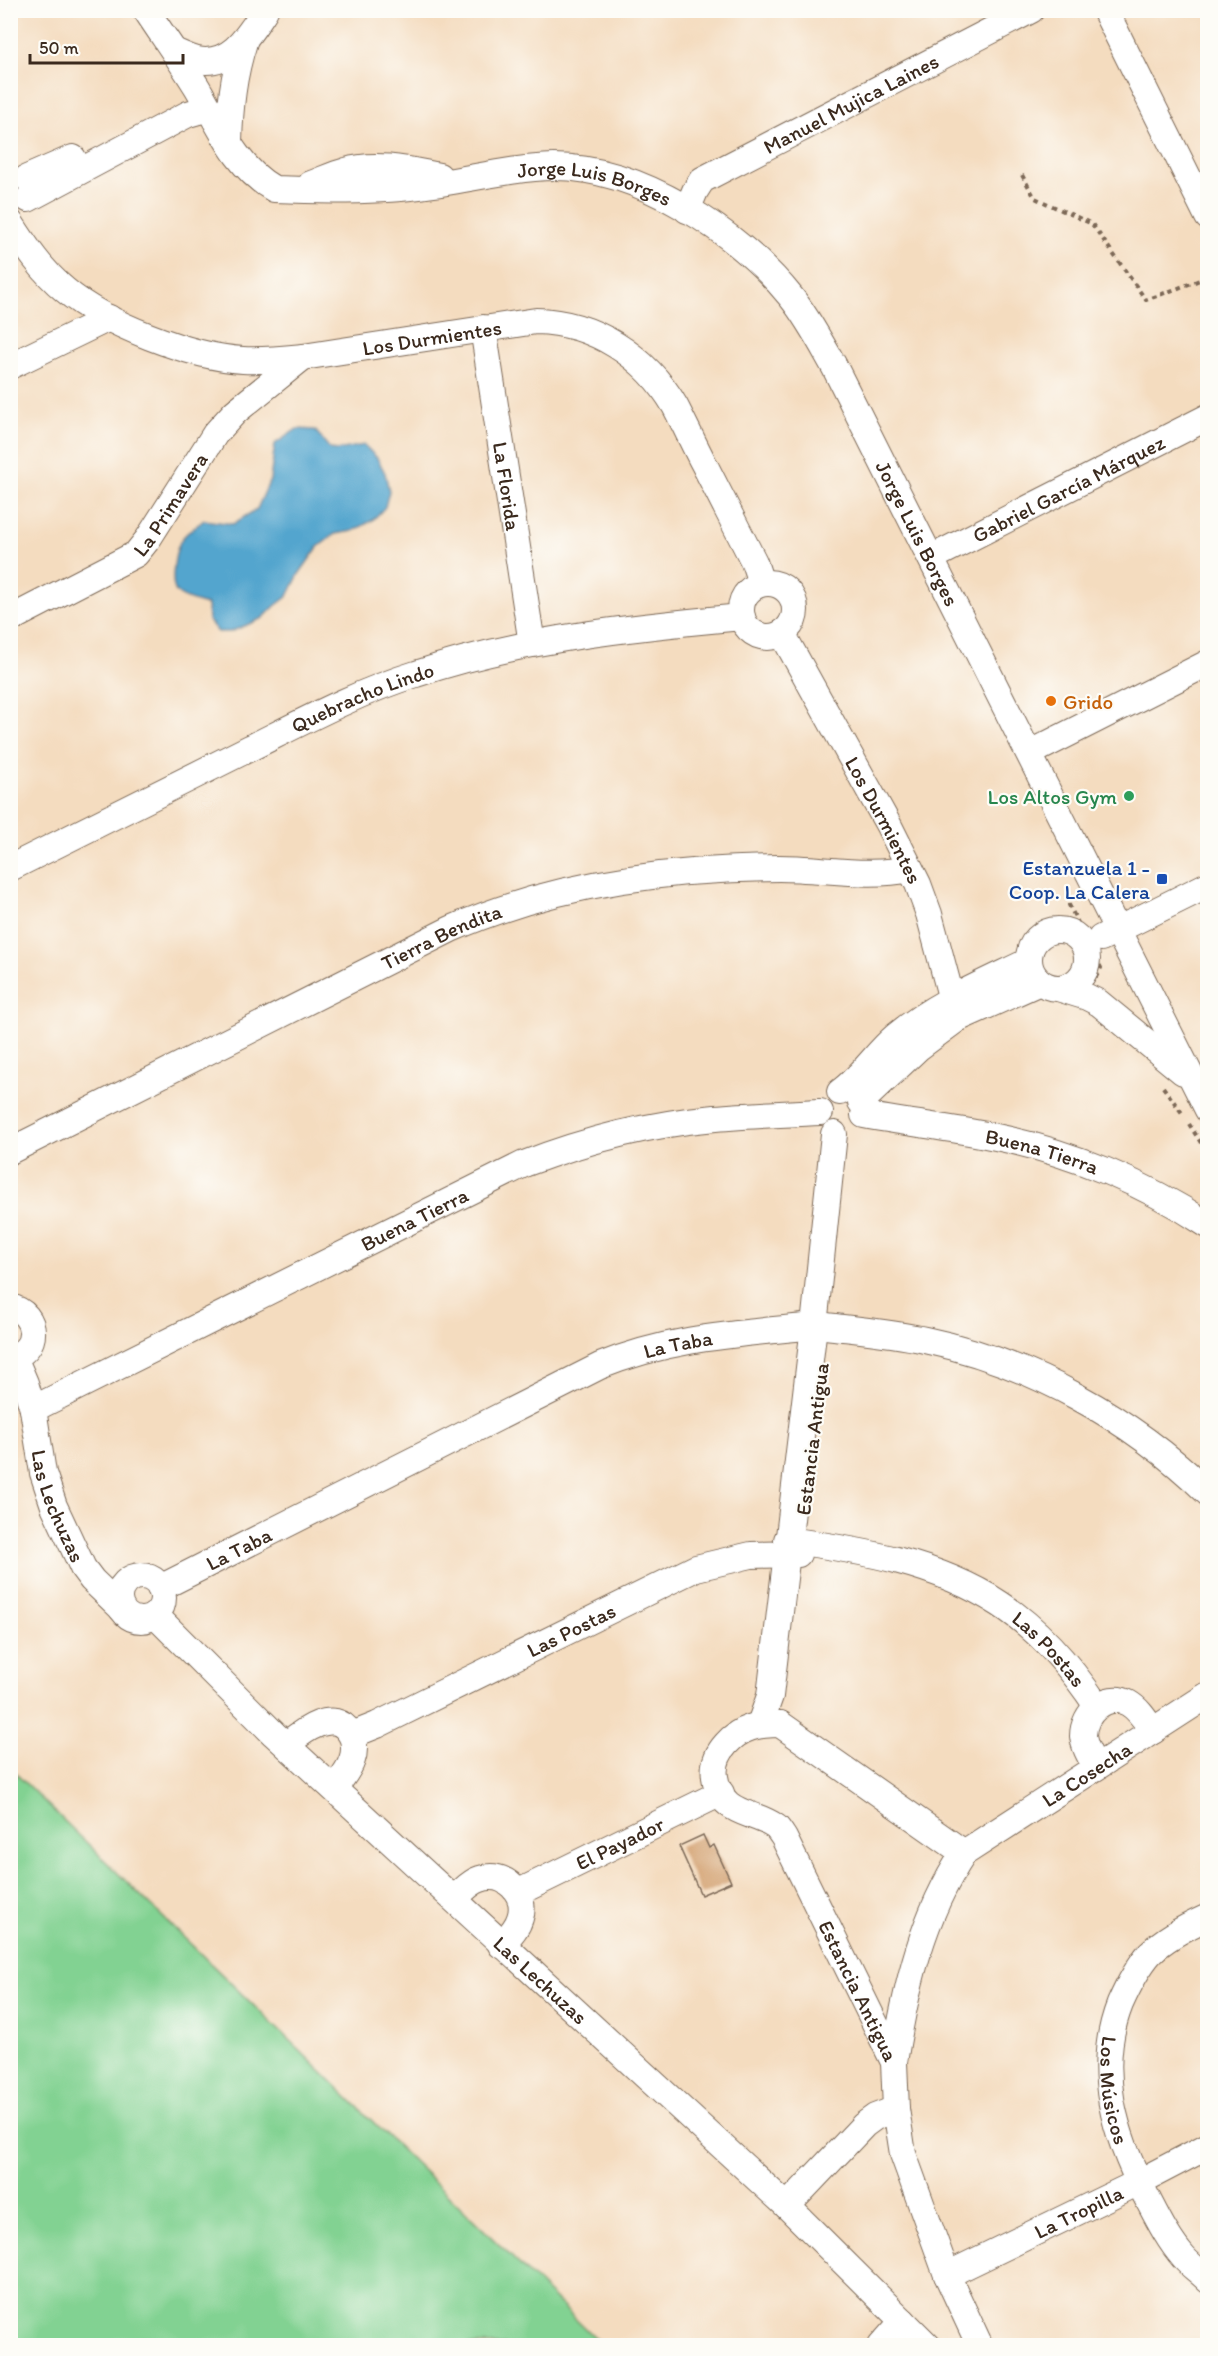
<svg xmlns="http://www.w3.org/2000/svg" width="1218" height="2356" font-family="Itim,sans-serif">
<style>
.green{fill:#82d292;stroke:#5e7e58;stroke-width:1.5}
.water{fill:#53a5ce;stroke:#476876;stroke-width:1.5}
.building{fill:#d3a171}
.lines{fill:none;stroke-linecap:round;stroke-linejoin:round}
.minor-casing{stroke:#7c6856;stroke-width:28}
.path{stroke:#7c6856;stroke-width:4;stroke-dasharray:4.5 4.5;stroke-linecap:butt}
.minor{stroke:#fff;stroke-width:26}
.food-dot{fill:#e8710a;stroke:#fdfcf7;stroke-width:2}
.leisure-dot{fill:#2e9e5b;stroke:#fdfcf7;stroke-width:2}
.transit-dot{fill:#1a4fb4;stroke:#fdfcf7;stroke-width:2}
.labels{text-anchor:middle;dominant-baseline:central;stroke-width:4.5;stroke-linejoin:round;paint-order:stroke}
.street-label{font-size:21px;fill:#3b2a1e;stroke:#fdfcf7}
.food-label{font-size:21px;fill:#c56008;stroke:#fdfcf7;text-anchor:start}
.leisure-label{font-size:21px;fill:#27864d;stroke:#fdfcf7;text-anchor:end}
.transit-label{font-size:21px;fill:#164399;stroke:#fdfcf7;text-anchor:end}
</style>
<rect width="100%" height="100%" fill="#fdfcf7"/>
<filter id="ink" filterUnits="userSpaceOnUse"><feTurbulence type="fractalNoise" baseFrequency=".0167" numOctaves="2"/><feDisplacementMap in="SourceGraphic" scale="12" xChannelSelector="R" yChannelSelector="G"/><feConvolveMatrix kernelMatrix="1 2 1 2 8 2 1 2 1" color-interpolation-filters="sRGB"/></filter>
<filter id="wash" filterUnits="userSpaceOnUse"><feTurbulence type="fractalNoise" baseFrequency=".008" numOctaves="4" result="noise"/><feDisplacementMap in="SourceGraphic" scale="24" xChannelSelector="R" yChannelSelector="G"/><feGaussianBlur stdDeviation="1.35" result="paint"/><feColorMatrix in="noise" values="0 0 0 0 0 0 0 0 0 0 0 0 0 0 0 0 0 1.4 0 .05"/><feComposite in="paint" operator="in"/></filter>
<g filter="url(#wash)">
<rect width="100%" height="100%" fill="#f4dcbf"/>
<!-- green -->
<path class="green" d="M11,1769l591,576h-591z"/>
<!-- water -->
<path class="water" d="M297,429l18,1 15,19 8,1 26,-5 13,13 8,15 4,18 -4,16 -12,13 -20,11 -18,3 -17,13 -19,27 -11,22 -13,10 -12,12 -33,14h-12l-10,-12 -1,-15c-10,-3 -23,-5 -30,-12 -8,-8 -2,-41 3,-51 3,-8 17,-16 24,-22l29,4 24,-15 13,-29 5,-36z"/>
<g id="blocks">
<!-- building -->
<path class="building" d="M703,1835l6,13 5,-3 17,37 -30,13 -22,-49z"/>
</g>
</g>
<g filter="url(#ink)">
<use href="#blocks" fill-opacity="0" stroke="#7c6856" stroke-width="1.5"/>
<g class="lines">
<!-- minor casing -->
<g class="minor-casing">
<g id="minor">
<path id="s1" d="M146,10c17,26 35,51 51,77 22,37 38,80 77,102 47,2 97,3 145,-3 45,-5 89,-18 135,-19 85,0 185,65 237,130 17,21 30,46 43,69l374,744"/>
<path d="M1105,10l103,207"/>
<path d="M174,51c7,3 15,7 23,9 34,7 52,-26 68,-50"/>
<path d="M229,142c1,-35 4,-66 15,-100"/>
<path d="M27,178l46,-20"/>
<path d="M311,184c11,-4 23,-10 35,-13 29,-9 63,-1 93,5"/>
<path d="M28,199l160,-85 21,-6"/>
<path id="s2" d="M687,210l8,-19 7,-11 329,-170"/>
<path id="s3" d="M10,222c16,25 32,49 55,68 40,34 126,67 178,70 21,1 40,-1 60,-3l233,-36c57,1 110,35 139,85 10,19 19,39 29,58 17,33 33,65 50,98l7,21"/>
<path id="s4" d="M483,328l49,316"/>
<path d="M10,366l99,-48"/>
<path id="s5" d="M931,558l277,-141"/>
<circle cx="768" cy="610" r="27"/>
<path id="s6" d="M10,619l126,-65 12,-15 67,-105 20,-22 68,-55"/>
<path id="s7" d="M782,633l107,193 29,58 11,30 28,105"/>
<path d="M1030,753l178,-90"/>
<path id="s8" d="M10,868c80,-40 160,-80 240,-120 54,-27 108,-56 166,-74 104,-35 216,-47 326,-57"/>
<circle cx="1058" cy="959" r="29"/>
<path d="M1101,938l107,-53"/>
<path d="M1058,988l29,9 12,6 84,69"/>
<path d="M840,1092c22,-16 36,-39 56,-56 39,-33 88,-53 133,-75"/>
<path d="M861,1102l57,-54 39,-29 83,-37"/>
<path id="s9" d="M864,1115c44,8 88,13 132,22 74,15 149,46 212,88"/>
<path id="s10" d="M10,1151l441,-222c101,-45 218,-60 328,-61 44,0 89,10 131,1"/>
<path d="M10,1307c29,6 30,45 0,50"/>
<path id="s11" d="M14,1357l11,26 8,26 10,64 11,33 29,62 9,12 29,28"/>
<path id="s12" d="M33,1409l491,-245c62,-24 125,-40 191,-46 35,-3 70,-4 105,-6"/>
<path id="s13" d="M787,1540c73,10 151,23 213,64 40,26 71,63 97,102"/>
<circle cx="141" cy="1598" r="22"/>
<path id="s14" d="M160,1588l440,-222c71,-29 139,-32 214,-40h12c33,4 67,7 99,14 105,22 206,78 283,153"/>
<path id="s15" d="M155,1615l119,119 513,472 141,140"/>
<path d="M760,1724l10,-28 44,-370 20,-192"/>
<path id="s16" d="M780,1724c-22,0 -39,3 -54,20 -9,10 -13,20 -11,33 6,40 38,33 61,50 3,3 6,8 8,11l110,224 2,47 7,45 44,121 33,71"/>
<path d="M780,1724l184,129"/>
<path id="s17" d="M352,1735l25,-10 319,-157 55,-13 47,-1"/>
<path d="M287,1744c16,-13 47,-37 63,-11 5,7 5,19 2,27 -3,10 -11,19 -17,27"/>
<path d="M1096,1767c-5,-9 -12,-20 -13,-31 0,-22 23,-45 45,-33 11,6 18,18 25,28"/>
<path id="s18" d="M519,1892l202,-99"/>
<path d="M454,1898c8,-6 16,-16 26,-19 25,-9 48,16 40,39 -3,11 -12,19 -19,27"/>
<path id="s19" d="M1208,1917c-20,9 -43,21 -58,36 -13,15 -22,33 -30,51 -26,66 -5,132 26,192 11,21 22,44 38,62 7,8 16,14 24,22"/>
<path id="s20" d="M894,2062c12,-75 28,-146 70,-209l244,-158"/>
<path d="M787,2206l77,-81 11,-8 21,-8"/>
<path id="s21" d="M947,2275l192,-93 69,-36"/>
<path d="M881,2346l22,-25"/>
</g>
</g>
<!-- path -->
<g class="path">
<path d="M1022,175l13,23 57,26 54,76 62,-23"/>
<path d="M1068,886l1,19 12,24"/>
<path d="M1096,977l5,-9 -4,-8"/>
<path d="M1163,1087l19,26"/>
<path d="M1189,1124l19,30"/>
</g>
<!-- minor -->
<use href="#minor" class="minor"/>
</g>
</g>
<!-- markers -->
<circle class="food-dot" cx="1051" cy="701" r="6"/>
<circle class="leisure-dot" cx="1129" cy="796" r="6"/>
<rect class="transit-dot" x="1156" y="873" width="12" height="12" rx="3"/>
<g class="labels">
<!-- street labels -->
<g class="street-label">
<text stroke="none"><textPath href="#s2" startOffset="201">Manuel Mujica Laines</textPath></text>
<text stroke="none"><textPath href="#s1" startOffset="546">Jorge Luis Borges</textPath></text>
<text stroke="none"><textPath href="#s3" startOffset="472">Los Durmientes</textPath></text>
<text stroke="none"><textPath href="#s4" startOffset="160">La Florida</textPath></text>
<text stroke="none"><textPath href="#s5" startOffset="154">Gabriel García Márquez</textPath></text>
<text stroke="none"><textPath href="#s6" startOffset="202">La Primavera</textPath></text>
<text stroke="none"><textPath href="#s1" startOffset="1050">Jorge Luis Borges</textPath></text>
<text stroke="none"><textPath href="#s8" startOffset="392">Quebracho Lindo</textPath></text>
<text stroke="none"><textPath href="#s7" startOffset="213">Los Durmientes</textPath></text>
<text stroke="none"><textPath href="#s10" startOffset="482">Tierra Bendita</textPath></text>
<text stroke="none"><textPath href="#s9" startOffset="182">Buena Tierra</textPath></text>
<text stroke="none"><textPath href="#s12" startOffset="426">Buena Tierra</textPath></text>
<text stroke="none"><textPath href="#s14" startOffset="574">La Taba</textPath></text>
<text transform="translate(812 1439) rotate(-83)">Estancia Antigua</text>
<text stroke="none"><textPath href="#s11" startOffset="156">Las Lechuzas</textPath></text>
<text stroke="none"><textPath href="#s14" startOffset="88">La Taba</textPath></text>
<text stroke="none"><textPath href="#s17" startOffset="243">Las Postas</textPath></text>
<text stroke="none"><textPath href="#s13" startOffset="291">Las Postas</textPath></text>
<text stroke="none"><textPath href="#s20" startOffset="368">La Cosecha</textPath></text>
<text stroke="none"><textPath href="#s18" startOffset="112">El Payador</textPath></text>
<text stroke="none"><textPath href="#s15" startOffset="531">Las Lechuzas</textPath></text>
<text stroke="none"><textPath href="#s16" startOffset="363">Estancia Antigua</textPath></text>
<text stroke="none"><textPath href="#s19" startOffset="216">Los Músicos</textPath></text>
<text stroke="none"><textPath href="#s21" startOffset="146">La Tropilla</textPath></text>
</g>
<!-- food labels -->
<g class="food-label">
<text x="1063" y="701">Grido</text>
</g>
<!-- leisure labels -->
<g class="leisure-label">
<text x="1117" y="796">Los Altos Gym</text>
</g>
<!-- transit labels -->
<g class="transit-label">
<text x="1150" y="867">Estanzuela 1 -<tspan x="1150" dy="24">Coop. La Calera</tspan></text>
</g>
</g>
<!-- margin -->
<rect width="1218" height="2356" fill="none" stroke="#fdfcf7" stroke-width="36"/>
<!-- scale -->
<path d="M30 54v9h153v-9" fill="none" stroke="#3b2a1e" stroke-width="3"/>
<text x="39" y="54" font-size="18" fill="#3b2a1e" stroke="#fdfcf7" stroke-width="4.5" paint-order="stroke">50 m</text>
</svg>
